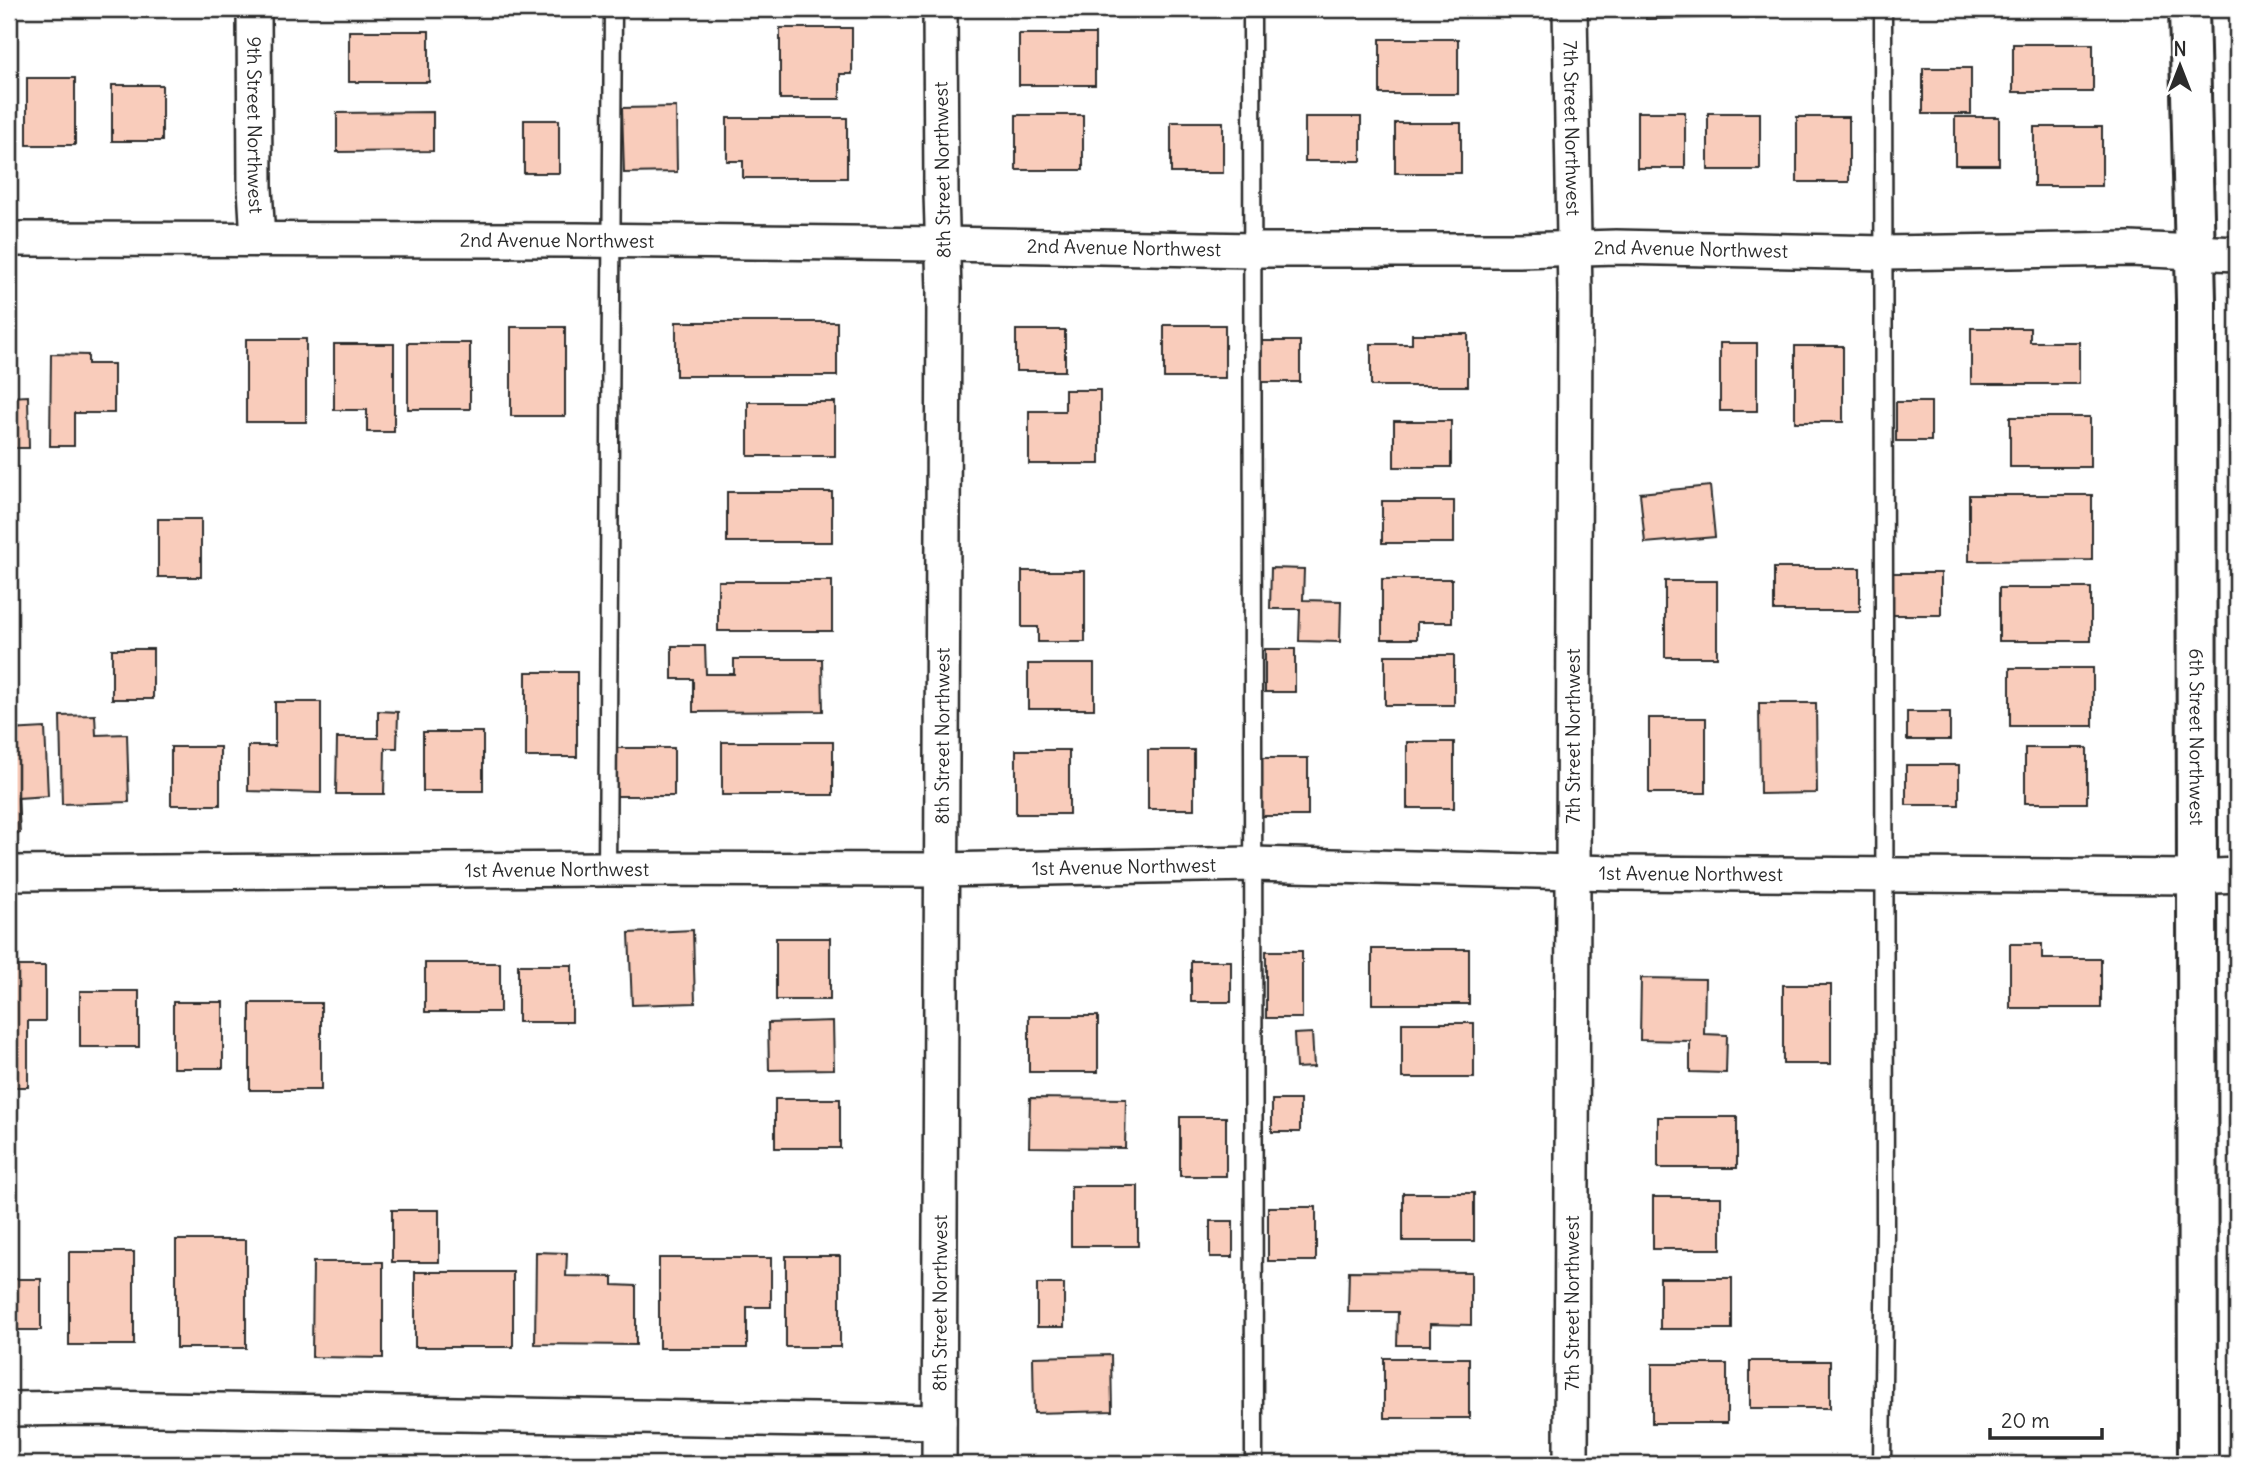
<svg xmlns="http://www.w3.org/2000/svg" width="2246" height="1473" font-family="Delius,sans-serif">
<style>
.building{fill:#f9ccbb;stroke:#2b2b2b;stroke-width:2}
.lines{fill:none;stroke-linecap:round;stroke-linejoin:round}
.lane-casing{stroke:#2b2b2b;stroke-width:21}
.street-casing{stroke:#2b2b2b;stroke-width:38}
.secondary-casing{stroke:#2b2b2b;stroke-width:44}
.lane{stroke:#fff;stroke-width:16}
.street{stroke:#fff;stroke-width:33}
.secondary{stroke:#fff;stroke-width:38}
.labels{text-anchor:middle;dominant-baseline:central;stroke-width:6;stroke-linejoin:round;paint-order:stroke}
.street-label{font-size:19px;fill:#2b2b2b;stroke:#fff}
</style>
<rect width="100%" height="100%" fill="#fff"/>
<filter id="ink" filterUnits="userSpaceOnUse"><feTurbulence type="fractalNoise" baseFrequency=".0143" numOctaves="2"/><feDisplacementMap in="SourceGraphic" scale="14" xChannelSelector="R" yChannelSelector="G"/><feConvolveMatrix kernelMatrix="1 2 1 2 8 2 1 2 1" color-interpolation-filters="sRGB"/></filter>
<g filter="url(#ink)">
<!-- building -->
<g class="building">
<rect x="451" y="9" width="39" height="3"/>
<rect x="739" y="9" width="98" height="3"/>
<path d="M1646,9h116v8l-116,2z"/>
<path d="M780,28h72v46h-12v25h-60z"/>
<rect x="349" y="31" width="80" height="51"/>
<rect x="1019" y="34" width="76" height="51"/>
<rect x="1380" y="39" width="78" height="55"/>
<rect x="2013" y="44" width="80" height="48"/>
<rect x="1923" y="68" width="48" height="46"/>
<rect x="27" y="78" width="48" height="67"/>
<rect x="112" y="85" width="50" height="56"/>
<path d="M676,107l1,65 -53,1 -2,-65z"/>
<path d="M433,112v39l-96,1v-39z"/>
<rect x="1637" y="112" width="48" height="56"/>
<rect x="1708" y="113" width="52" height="57"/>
<rect x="1016" y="115" width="67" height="55"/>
<rect x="1305" y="117" width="56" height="44"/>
<rect x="1797" y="117" width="52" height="65"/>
<rect x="1955" y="117" width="44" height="48"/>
<path d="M727,118h120v60h-104v-17h-16z"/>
<rect x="524" y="120" width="35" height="53"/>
<rect x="1171" y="122" width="52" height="51"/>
<rect x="1395" y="123" width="66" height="50"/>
<rect x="2034" y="127" width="68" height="59"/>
<rect x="676" y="322" width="161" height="54"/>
<rect x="1164" y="325" width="61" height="53"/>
<rect x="511" y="327" width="54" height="89"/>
<path d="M1971,328h59v14h49v42h-108z"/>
<rect x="1016" y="330" width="49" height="41"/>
<path d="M1412,334h56v52h-97v-42h41z"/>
<rect x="246" y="339" width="60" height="83"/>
<rect x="1262" y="341" width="38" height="41"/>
<rect x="408" y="343" width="62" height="66"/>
<rect x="1720" y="343" width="37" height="68"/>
<path d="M334,344h60v88h-27v-22h-33z"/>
<rect x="1795" y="346" width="48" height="76"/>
<path d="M51,354l37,1v9h26v49h-40v33h-24z"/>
<path d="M1065,390h35v74h-71v-53h36z"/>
<path d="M28,396l1,52h-20v-51z"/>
<rect x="748" y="402" width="87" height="54"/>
<rect x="1896" y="402" width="35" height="39"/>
<rect x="2010" y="417" width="80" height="50"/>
<rect x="1394" y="421" width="57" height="46"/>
<path d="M1710,486l5,51 -70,6 -5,-50z"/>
<rect x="727" y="492" width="105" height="50"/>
<path d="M1969,495h123v65l-123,1z"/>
<rect x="1382" y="501" width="72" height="42"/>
<rect x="158" y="519" width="43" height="58"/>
<path d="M1271,568l33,1 -1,31 38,1 -1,41 -41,-1 1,-32h-30z"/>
<rect x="1774" y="568" width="86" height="43"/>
<path d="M1022,571h63v71h-47v-15h-16z"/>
<rect x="1891" y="573" width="50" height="42"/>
<path d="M1382,579h70v43h-35v17h-35z"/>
<rect x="718" y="581" width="114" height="50"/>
<rect x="1665" y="581" width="52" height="76"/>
<rect x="1999" y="588" width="92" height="53"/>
<path d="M672,646h33l1,28h28v-15h88l1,52 -130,1v-33h-21z"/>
<rect x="112" y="649" width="41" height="50"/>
<rect x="1265" y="649" width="30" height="43"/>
<rect x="1385" y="655" width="69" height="50"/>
<rect x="1028" y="664" width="66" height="45"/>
<rect x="2010" y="668" width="83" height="58"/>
<rect x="526" y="672" width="51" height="85"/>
<path d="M275,702h46v91l-73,-2v-45h27z"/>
<path d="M1759,703h57l1,90 -57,1z"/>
<path d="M378,711l20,1 -1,36h-12l-1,46h-48l1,-56h41z"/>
<rect x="1907" y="712" width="43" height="28"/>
<path d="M95,715l1,20 31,-1 2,68 -67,2 -2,-88z"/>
<rect x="1649" y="718" width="57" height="75"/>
<path d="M45,728l3,68 -30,2 2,35 -11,1v-104z"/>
<rect x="423" y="732" width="60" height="59"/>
<rect x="722" y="742" width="111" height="53"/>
<rect x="1407" y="742" width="47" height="66"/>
<rect x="171" y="747" width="49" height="58"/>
<rect x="617" y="748" width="57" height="48"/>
<rect x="2025" y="748" width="62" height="55"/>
<rect x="1016" y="750" width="53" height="64"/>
<rect x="1148" y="750" width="46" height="59"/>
<rect x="1261" y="758" width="47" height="58"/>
<rect x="1906" y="765" width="53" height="40"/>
<path d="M693,930l2,73 -63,2 -3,-72z"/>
<rect x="776" y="938" width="54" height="62"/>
<path d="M2010,944h32v15h59v49h-91z"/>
<rect x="1372" y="949" width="97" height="55"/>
<rect x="1266" y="951" width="36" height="67"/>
<rect x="1191" y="961" width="40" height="41"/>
<rect x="425" y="963" width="75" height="49"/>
<rect x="518" y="965" width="54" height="57"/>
<path d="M9,966h36v55h-17v66h-19z"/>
<path d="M1641,978l64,1 -1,55 23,1 -1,38 -36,-1v-31l-50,-1z"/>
<rect x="1783" y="985" width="48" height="79"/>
<rect x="80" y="991" width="59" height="56"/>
<rect x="173" y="1002" width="50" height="66"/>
<rect x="250" y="1003" width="71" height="87"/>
<rect x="1029" y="1016" width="69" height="56"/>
<path d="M833,1021l1,48 -65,1 -1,-47z"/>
<rect x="1402" y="1023" width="72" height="55"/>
<path d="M1312,1033l2,34 -18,1 -2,-34z"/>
<path d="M1030,1098l96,1 -1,49 -96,-1z"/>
<rect x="775" y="1099" width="65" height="49"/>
<rect x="1272" y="1100" width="28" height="32"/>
<rect x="1180" y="1117" width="46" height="59"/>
<rect x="1658" y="1117" width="79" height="51"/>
<rect x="1071" y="1186" width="67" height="60"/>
<rect x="1403" y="1193" width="71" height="48"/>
<rect x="1653" y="1197" width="68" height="52"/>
<rect x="1268" y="1207" width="48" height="54"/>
<rect x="392" y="1210" width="47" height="52"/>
<rect x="1210" y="1221" width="23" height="36"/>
<rect x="176" y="1240" width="70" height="108"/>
<rect x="69" y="1252" width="65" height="93"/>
<path d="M536,1252l31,1 -1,23 47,1v8l23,1v59l-101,-1z"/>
<rect x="786" y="1256" width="54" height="91"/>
<path d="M659,1258h112v49h-24v41h-88z"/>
<path d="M313,1262h70v96l-71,-1z"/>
<path d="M1349,1271l122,1v53l-41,-1v21h-33l1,-33h-50z"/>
<rect x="415" y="1272" width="98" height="75"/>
<rect x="1660" y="1278" width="72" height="51"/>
<rect x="9" y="1279" width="32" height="51"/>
<rect x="1037" y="1284" width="27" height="43"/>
<path d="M1111,1355l1,56 -78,2 -1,-56z"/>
<rect x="1384" y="1358" width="85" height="60"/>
<rect x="1750" y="1361" width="80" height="47"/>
<rect x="1652" y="1364" width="75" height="59"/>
</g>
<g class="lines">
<!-- lane casing -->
<g class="lane-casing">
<g id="lane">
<path d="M1252,9l2,1455"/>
<path d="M607,869l6,-860"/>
<path d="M1882,1464l3,-235 -2,-1220"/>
</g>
</g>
<!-- street casing -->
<g class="street-casing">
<g id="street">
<path id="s1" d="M254,9l1,179 3,51"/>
<path id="s2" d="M1570,9l5,287 -4,1168"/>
<path id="s3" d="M9,239l569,1 364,4 311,6h266l97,-3 268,6 246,-4 107,5"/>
<path id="s4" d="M9,873l598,-4 334,1 313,-6 363,9 579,4 41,-2"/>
<path d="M9,1409l85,-1 845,14"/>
<path id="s5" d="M939,1464l5,-1173 -3,-98 -1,-184"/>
</g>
</g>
<!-- secondary casing -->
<g class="secondary-casing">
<g id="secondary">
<path id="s6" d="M2189,9l7,291 2,1164"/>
</g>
</g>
<!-- lane -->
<use href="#lane" class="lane"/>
<!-- street -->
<use href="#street" class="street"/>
<!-- secondary -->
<use href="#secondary" class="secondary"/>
</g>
</g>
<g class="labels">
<!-- street labels -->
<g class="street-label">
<text stroke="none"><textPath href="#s1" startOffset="116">9th Street Northwest</textPath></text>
<text stroke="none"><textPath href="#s2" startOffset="119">7th Street Northwest</textPath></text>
<text transform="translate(942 170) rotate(-91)">8th Street Northwest</text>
<text stroke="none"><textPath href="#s3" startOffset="548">2nd Avenue Northwest</textPath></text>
<text stroke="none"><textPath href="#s3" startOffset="1115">2nd Avenue Northwest</textPath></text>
<text stroke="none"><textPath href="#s3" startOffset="1682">2nd Avenue Northwest</textPath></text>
<text stroke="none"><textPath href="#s5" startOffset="728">8th Street Northwest</textPath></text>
<text transform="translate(1573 736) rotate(-90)">7th Street Northwest</text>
<text stroke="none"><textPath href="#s6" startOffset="728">6th Street Northwest</textPath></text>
<text stroke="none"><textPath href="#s4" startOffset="1115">1st Avenue Northwest</textPath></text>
<text stroke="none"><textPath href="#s4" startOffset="548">1st Avenue Northwest</textPath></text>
<text stroke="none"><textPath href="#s4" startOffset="1682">1st Avenue Northwest</textPath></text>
<text stroke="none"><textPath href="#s5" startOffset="161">8th Street Northwest</textPath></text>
<text transform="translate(1572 1303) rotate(-90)">7th Street Northwest</text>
</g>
</g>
<!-- margin -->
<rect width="2246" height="1473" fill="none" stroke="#fff" stroke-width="35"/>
<rect x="18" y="18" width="2211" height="1438" fill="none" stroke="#2b2b2b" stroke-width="2.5" filter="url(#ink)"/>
<!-- north arrow -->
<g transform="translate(2180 66)" stroke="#ffffff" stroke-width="5" paint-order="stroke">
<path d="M0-5L12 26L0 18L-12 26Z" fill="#2b2b2b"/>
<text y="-10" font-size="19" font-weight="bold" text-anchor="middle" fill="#2b2b2b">N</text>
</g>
<!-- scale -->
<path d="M1990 1428v10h112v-10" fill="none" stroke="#2b2b2b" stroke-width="3.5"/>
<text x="2001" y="1428" font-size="21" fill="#2b2b2b" stroke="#ffffff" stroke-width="5" paint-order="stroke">20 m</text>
</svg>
